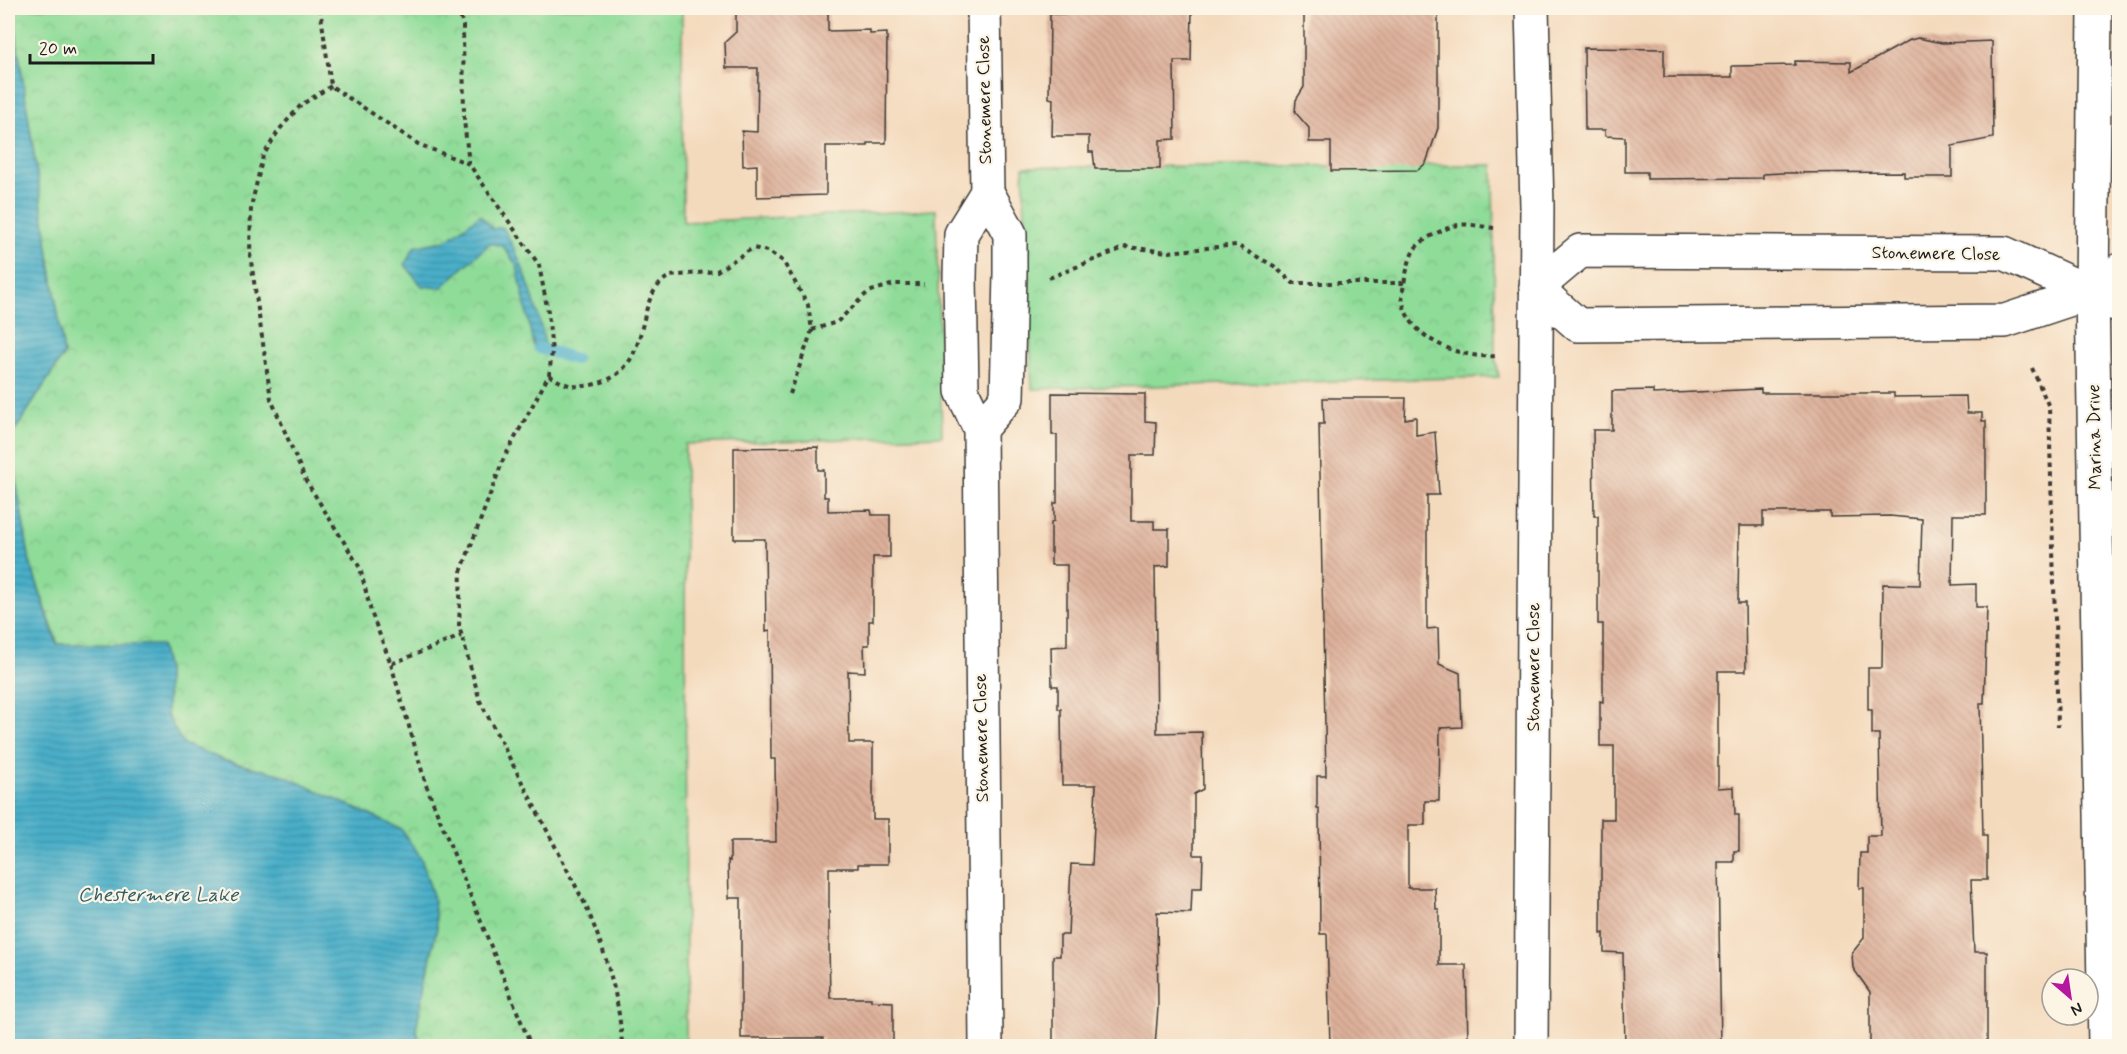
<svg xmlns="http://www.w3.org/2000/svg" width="2127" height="1054" font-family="Mynerve,sans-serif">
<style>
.park{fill:url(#park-crowns);stroke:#567c5a;stroke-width:1.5}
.water{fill:url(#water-rules);stroke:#336672;stroke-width:1.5}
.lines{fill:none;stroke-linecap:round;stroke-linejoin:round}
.stream{stroke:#4aafc9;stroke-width:12}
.building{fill:url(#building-back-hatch)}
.minor-casing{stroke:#3c3834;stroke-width:36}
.path{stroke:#3c3834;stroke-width:4;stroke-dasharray:4.5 4.5;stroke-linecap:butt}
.minor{stroke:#fff;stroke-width:33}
.labels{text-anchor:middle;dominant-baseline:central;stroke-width:4.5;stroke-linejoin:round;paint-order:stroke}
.street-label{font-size:18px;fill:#1c1c1c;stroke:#fcf5e5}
.water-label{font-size:20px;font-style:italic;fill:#315e6a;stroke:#fcf5e5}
</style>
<defs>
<pattern id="park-crowns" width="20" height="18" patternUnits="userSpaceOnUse" patternTransform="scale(1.5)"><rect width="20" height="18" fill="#8fdc99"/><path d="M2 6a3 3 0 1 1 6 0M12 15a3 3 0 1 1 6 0" fill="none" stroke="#7bbc83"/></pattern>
<pattern id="water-rules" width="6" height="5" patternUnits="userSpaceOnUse" patternTransform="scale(1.5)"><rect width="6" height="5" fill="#4aafc9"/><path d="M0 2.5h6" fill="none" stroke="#3d8ea2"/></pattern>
<pattern id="building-back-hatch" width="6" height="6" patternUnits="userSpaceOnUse" patternTransform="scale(1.5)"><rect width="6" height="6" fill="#ddb09a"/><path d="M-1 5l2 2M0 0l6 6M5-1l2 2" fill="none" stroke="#bd9784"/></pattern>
</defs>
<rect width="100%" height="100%" fill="#fcf5e5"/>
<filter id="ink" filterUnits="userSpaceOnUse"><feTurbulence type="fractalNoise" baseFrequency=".0167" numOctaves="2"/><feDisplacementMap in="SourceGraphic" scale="12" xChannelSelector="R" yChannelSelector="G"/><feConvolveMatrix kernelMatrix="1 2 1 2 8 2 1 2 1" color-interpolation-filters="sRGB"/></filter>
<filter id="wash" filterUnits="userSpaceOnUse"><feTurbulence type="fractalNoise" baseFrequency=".008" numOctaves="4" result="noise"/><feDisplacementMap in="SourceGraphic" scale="24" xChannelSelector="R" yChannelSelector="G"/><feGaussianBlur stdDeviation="1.35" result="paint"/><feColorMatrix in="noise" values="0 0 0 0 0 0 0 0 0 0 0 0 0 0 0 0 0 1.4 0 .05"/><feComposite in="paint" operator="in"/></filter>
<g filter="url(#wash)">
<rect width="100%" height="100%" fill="#f4dabd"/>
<!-- park -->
<g class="park">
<path d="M12,8h670l1,214 253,-12 6,226 -257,8 1,602h-264l-6,-17 21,-102 -4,-31 -12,-38 -20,-29 -121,-55 -54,-13 -43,-17 -16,-29v-44l-6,-26 -103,-1 -28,-82 -21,-122 55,-86z"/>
<path d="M1493,165l2,191 4,21 -467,12 -9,-222z"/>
</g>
<!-- water -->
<g class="water">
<path d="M8,8h4l52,346 -55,86 21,122 27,82 104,1 6,26v44l16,29 43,17 54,13 121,55 20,29 12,38 4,31 -21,102 6,17h-414z"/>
<path d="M480,215l13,14 10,-2c21,38 34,76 42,118l-11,4 -17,-83 -14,-20 -13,-3 -49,45 -19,-2 -17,-21 9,-18 33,-7z"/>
</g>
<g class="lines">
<!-- stream -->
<path class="stream" d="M539,348l36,11"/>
</g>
<g id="blocks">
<!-- building -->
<g class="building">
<path d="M736,8h92v23l42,-1v4l17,-1 -1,110h-18v3h-42v49l-69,2v-32l-14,1 -1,-35 15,1 1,-64h-32l-1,-26 11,-10z"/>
<path d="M1108,8h84l-1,53h-17l1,78 -15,1v29h-65l-2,-17h-4v-16h-37l1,-37 -4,-1 1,-84h18v-4h39z"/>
<path d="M1304,8h134v120l-12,35 -8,7 -87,1v-29h-22v-14l-14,-16 1,-12 8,-13z"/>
<path d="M1918,38l24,5 50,-2 1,97 -41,8v31h-48v-5l-122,1 -19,1v4l-116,1v-7h-22v-35l-20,-1v-6h-20l-1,-82 80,1v28h68v-11l63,-1v-4l56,1v10l59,-32z"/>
<path d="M1761,389v4h133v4l72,-1 1,17h15v8h4v94h-33l-1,70 24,-1v23h11l-3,96h-4l3,133h4v44h-16l3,72h13v95h-117v-55l-17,-24 -1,-15 12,-15v-50h-5l1,-35h7v-17h14l-2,-102h-7v-24h-4v-42h14l1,-84 37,1 2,-66 -32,-3 -60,1v-5h-67v14h-24l-1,77h7l1,68h-28v117l16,-1 1,28h4v36h-5v11h-16l3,185h-96l-2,-94 -19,-1v-19l-3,1v-115h13v-73h-14v-45l3,1v-78h-5v-108h-4l-1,-86h19v-39l41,-1v4z"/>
<path d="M1052,393l93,1v27l11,1 -1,33h-24v66h23v8h15v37l-14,1 2,166 45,-1 1,57 -9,5v61h9l-1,33h-10l-1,25 -34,-1 1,95 -3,40h-102v-91h7v-21h8l3,-71 21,1 4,-80h-34l-1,-76h-3v-23h-6l-1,-39 16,-1v-81h-16v-43l3,-1v-18h3v-68h-5z"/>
<path d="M1323,398h83l-1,21 11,-2v18l19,-3 4,63h-12v134l11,-1 1,36 21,9 2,54 -22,1 -1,73h-14v24h-17v63h27l1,21h3v56h27l2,75 -32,1v6h-106l-3,-113h-7l-1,-126h-2v-32h9l-7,-352h5z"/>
<path d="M818,447v23h6v27h4v14l43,-1 1,5h18v42h-17v64h-4v24h-5l1,27 -17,-1 1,72h24v76h15v45h-30v4h-29v78l1,52h41v3l22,1v45h-70v-9h-82v-140h-12l-1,-38 2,1v-19h46l-1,-83h-4l-1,-129 -4,1 -1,-92h-31v-91z"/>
</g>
</g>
</g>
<g filter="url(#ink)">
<use href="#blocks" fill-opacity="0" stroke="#3c3834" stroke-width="1.5"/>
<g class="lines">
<!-- minor casing -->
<g class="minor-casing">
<g id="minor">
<path d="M2095,8l-3,284 13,754"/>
<path d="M1536,288l42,37 427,-4 87,-29 28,-22"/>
<path d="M1536,288l44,-37 424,2 116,53"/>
<path d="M980,429l27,-31 3,-125v-39l-23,-42 -3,-184"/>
<path d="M986,1046l-6,-617 -18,-38 -2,-113 1,-44 26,-42"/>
<path d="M1531,1046l6,-839 -5,-199"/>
</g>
</g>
<!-- path -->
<g class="path">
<path d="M320,8l11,78 87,58 51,20"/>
<path d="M458,8l5,18 1,94 5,44 70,101 9,47 4,40 -3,23 -46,85 -42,112 -2,54 21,75 106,205c19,46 34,90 36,140"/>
<path d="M331,86l-30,19 -22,25 -16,26 -12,51 -1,47 21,145 34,80 55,89 11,44 20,52 70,-28"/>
<path d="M1494,228c-11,-1 -26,-5 -36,-3 -13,3 -37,14 -44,25 -5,8 -14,44 -11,53 8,37 59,56 92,53"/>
<path d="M1049,278l77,-31 43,5 67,-7 38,21 19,17h111"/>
<path d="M812,330l25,-8 31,-30 26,-8h30"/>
<path d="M2032,368l17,39 9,320"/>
<path d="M549,375c16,11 27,14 47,9 62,-17 33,-86 74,-108l47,-5 36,-23 14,3 16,10 25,44 4,25 -22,64"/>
<path d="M391,664l35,121 105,261"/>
</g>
<!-- minor -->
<use href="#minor" class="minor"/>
</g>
</g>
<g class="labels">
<!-- street labels -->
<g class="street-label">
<text transform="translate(985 100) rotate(-91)">Stonemere Close</text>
<text transform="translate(1936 254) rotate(1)">Stonemere Close</text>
<text transform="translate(2095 437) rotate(-91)">Marina Drive</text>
<text transform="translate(1534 667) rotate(-90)">Stonemere Close</text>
<text transform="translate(982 738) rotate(-91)">Stonemere Close</text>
</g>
<!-- water labels -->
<g class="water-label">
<text x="158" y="895">Chestermere Lake</text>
</g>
</g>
<!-- margin -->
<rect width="2127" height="1054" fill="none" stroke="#fcf5e5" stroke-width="30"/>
<!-- north arrow -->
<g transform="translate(2070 997) rotate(151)"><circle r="28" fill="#fcf5e5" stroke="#a29e95" stroke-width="1.5"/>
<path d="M0-4.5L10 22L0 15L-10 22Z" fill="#b5179e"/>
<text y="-9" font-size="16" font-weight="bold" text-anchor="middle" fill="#1c1c1c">N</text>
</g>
<!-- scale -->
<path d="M30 54v9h123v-9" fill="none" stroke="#1c1c1c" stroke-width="3"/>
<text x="39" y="54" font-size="18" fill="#1c1c1c" stroke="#fcf5e5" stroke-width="4.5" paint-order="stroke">20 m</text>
</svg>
